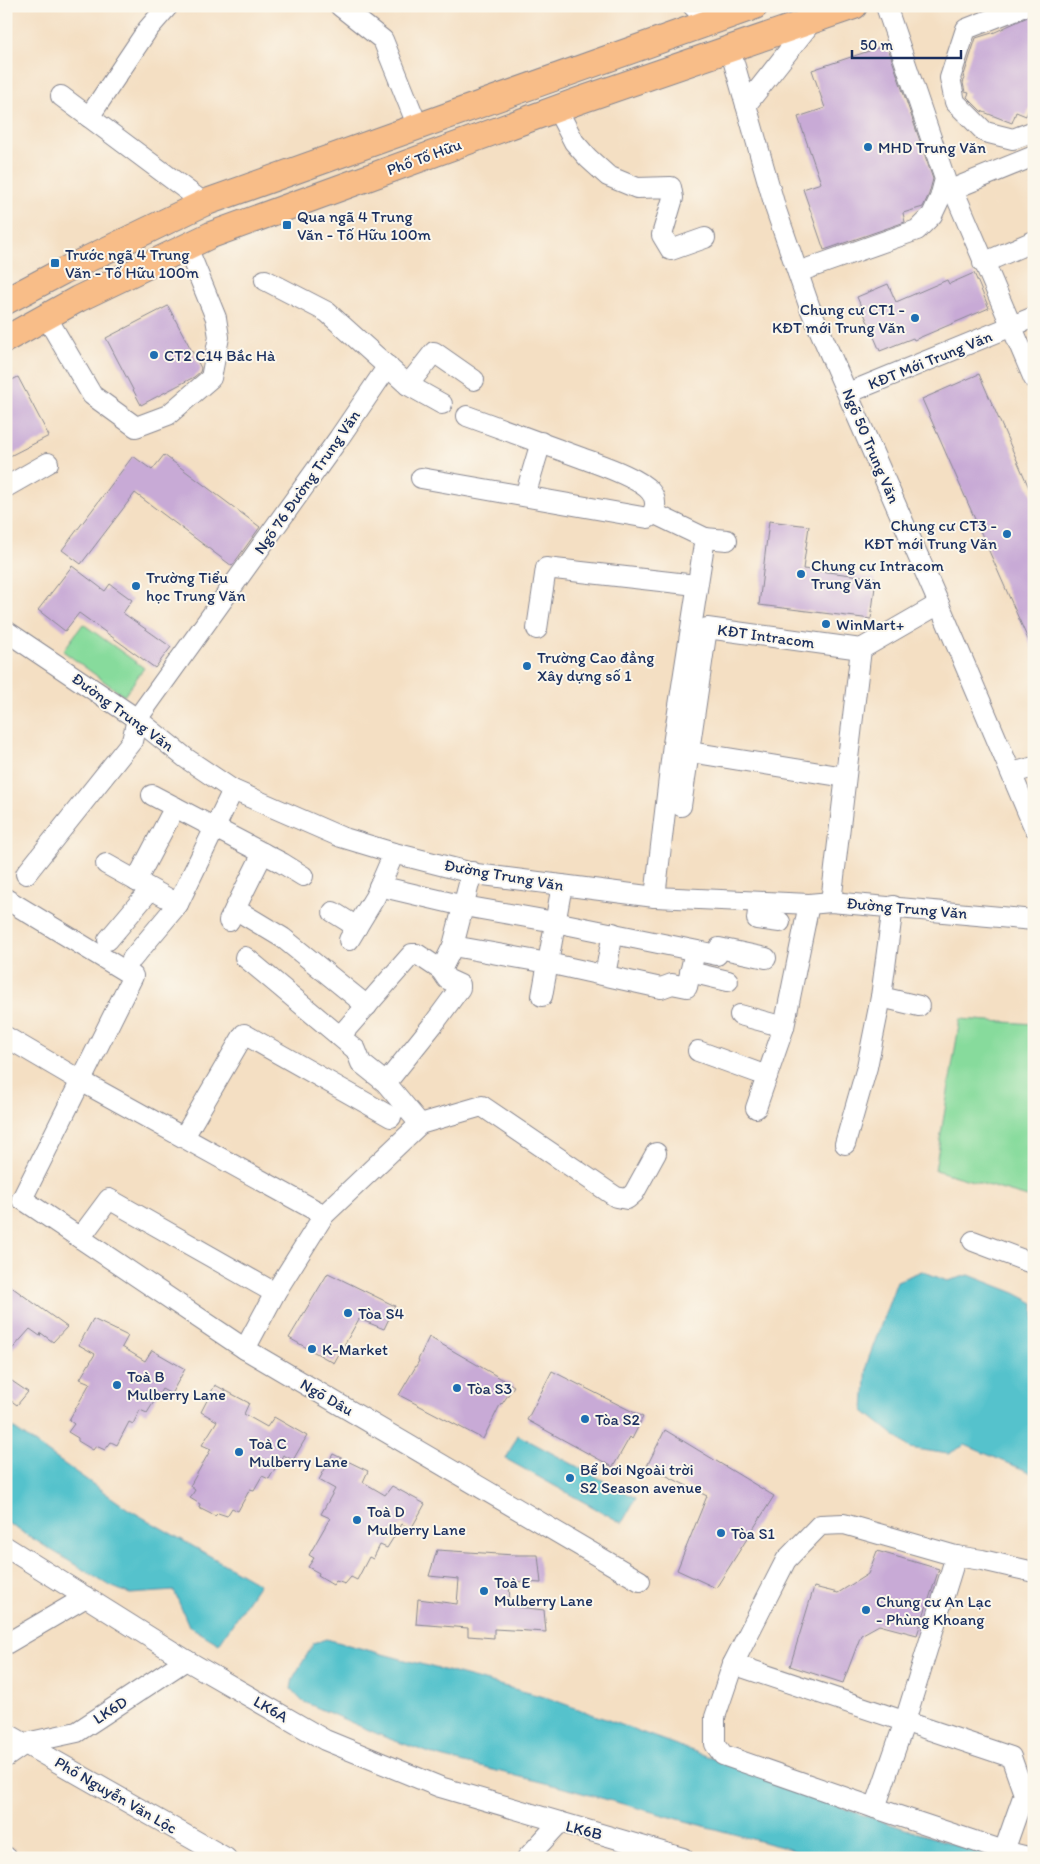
<svg xmlns="http://www.w3.org/2000/svg" width="1040" height="1864" font-family="Itim,sans-serif">
<style>
.green{fill:#87db9c;stroke:#51857d}
.water{fill:#54c2cc;stroke:#387895}
.building{fill:#c8aad6}
.lines{fill:none;stroke-linecap:round;stroke-linejoin:round}
.minor-casing{stroke:#888790;stroke-width:22}
.major-casing{stroke:#888790;stroke-width:28}
.minor{stroke:#fff;stroke-width:20}
.major{stroke:#f8bd88;stroke-width:26}
.poi-dot{fill:#1f6fb2;stroke:#fbf7ec;stroke-width:2}
.labels{text-anchor:middle;dominant-baseline:central;stroke-width:4;stroke-linejoin:round;paint-order:stroke}
.poi-label{font-size:16px;fill:#1b2f5e;stroke:#fbf7ec;text-anchor:start}
.street-label{font-size:16px;fill:#1b2f5e;stroke:#fbf7ec}
</style>
<rect width="100%" height="100%" fill="#fbf7ec"/>
<filter id="ink" filterUnits="userSpaceOnUse"><feTurbulence type="fractalNoise" baseFrequency=".02" numOctaves="2"/><feDisplacementMap in="SourceGraphic" scale="10" xChannelSelector="R" yChannelSelector="G"/><feConvolveMatrix kernelMatrix="1 2 1 2 8 2 1 2 1" color-interpolation-filters="sRGB"/></filter>
<filter id="wash" filterUnits="userSpaceOnUse"><feTurbulence type="fractalNoise" baseFrequency=".0096" numOctaves="4" result="noise"/><feDisplacementMap in="SourceGraphic" scale="20" xChannelSelector="R" yChannelSelector="G"/><feGaussianBlur stdDeviation="1.12" result="paint"/><feColorMatrix in="noise" values="0 0 0 0 0 0 0 0 0 0 0 0 0 0 0 0 0 1.4 0 .05"/><feComposite in="paint" operator="in"/></filter>
<g filter="url(#wash)">
<rect width="100%" height="100%" fill="#f4dfc3"/>
<!-- green -->
<g class="green">
<path d="M83,624l61,44 -20,28 -61,-45z"/>
<path d="M960,1019l74,5v173l-3,1 -96,-28z"/>
</g>
<!-- water -->
<g class="water">
<path d="M922,1271l25,10 22,-6 46,18 19,10v171l-69,-29 -17,9 -38,-6 -46,-37 3,-48 30,-82z"/>
<path d="M6,1423l122,86 131,75 -40,60 -30,-18 -15,-35 -44,3 -22,-9 -102,-63z"/>
<path d="M518,1435l118,63 -14,25 -116,-64z"/>
<path d="M326,1639l222,59 221,81c71,31 146,53 220,76l2,3h-169l-269,-73 -112,-28 -54,-19 -85,-37 -11,-12 2,-11 21,-35z"/>
</g>
<g id="blocks">
<!-- building -->
<g class="building">
<path d="M1034,14v94l-4,-1 -4,9 -10,-4 -4,11 -31,-12 -14,-14 2,-4 -4,-1 -2,-9 2,-5h-2l13,-40 19,-6z"/>
<path d="M887,45l46,134 -4,15 -6,13 -20,6 2,9 -81,28 -21,-61 18,-6 -23,-66 27,-9 -13,-38z"/>
<path d="M974,273l15,35 -75,32 -1,-2 -33,13 -23,-54 31,-13 8,18 51,-22 2,4z"/>
<path d="M168,306l33,62 -1,4 -6,5 -53,28 -35,-67z"/>
<path d="M979,374l55,125v154l-112,-254z"/>
<path d="M18,377l31,59 -43,22v-75z"/>
<path d="M164,455l96,72 -28,39 -97,-73 -54,71 -19,-14 71,-94 19,14z"/>
<path d="M769,521l40,5 -6,43 73,9 -5,41 -112,-14z"/>
<path d="M72,566l33,25 5,-7 22,16 -9,13 48,34 -16,21 -76,-55 -14,18 -27,-21z"/>
<path d="M328,1273l67,33 -11,23 -25,-10 -25,44 -45,-25z"/>
<path d="M6,1283l61,44 -14,15 -12,-9 -1,3 -10,-7 -24,27z"/>
<path d="M93,1319l35,17 -6,11 23,14 7,-11 33,19 -14,25 -9,-5 -15,24 -7,-3 -7,14 -4,-2 -12,23 -6,-3 -6,8 -9,-4 -3,4 -15,-9v-3l-10,-6 6,-8 -5,-4 21,-37 -10,-4 15,-25 -16,-9z"/>
<path d="M429,1337l85,49 -12,18 -1,-1 -18,36 -84,-44 20,-34 -1,-1z"/>
<path d="M552,1371l91,46 -11,22 -2,-2 -17,30 -86,-47z"/>
<path d="M6,1377l22,15 -11,13 -11,-8z"/>
<path d="M215,1385l34,18 -5,11 23,13 7,-10 33,19 -14,24 -10,-5 -14,24 -7,-3 -8,14 -4,-1 -12,22 -6,-3 -5,8 -9,-3 -3,3 -16,-8 1,-4 -10,-6 5,-8 -5,-4 21,-37 -9,-4 15,-24 -16,-9z"/>
<path d="M665,1430l109,66 -58,92 -39,-18 30,-74 -60,-30z"/>
<path d="M333,1454l35,17 -5,11 22,13 7,-9 33,18 -14,25 -9,-5 -15,24 -7,-3 -7,14 -4,-2 -12,23 -6,-3 -6,7 -9,-3 -3,4 -15,-9 1,-3 -11,-6 6,-9 -5,-3 21,-37 -9,-4 14,-25 -16,-9z"/>
<path d="M437,1550l77,5h24l3,28 -32,-2 1,25 34,4 2,22 -52,-3v9l-26,-2v-8l-52,-4 2,-25 39,5 2,-25 -30,-3z"/>
<path d="M877,1551l62,18 -22,66 -38,-10 -18,10 -18,48 -53,-17 24,-79 24,6 30,-19z"/>
</g>
</g>
</g>
<g filter="url(#ink)">
<use href="#blocks" fill-opacity="0" stroke="#888790" stroke-width="1"/>
<g class="lines">
<!-- minor casing -->
<g class="minor-casing">
<g id="minor">
<path d="M340,6l43,34 35,87"/>
<path d="M693,6l16,16"/>
<path d="M1025,6l-59,23 -16,49 5,24 30,30 28,7 21,-8"/>
<path d="M730,49l46,161 34,98 129,296 95,223"/>
<path d="M61,96l143,107"/>
<path d="M746,105l67,-85"/>
<path d="M557,109l17,33 14,16 20,18 29,12 34,-1 2,11 -11,37 9,15 34,-12"/>
<path d="M89,117l59,-88 20,-23"/>
<path d="M1034,156l-81,33 81,190"/>
<path d="M983,263l51,-22"/>
<path d="M798,272l119,-42 15,-15 8,-17 5,-19 -59,-173"/>
<path d="M265,280l62,32 81,73 34,19"/>
<path d="M47,318l45,77 44,32 32,-12 43,-37 8,-41 -3,-19 -29,-71"/>
<path d="M408,385l26,-33 40,28"/>
<path d="M848,393l186,-76"/>
<path d="M421,478l227,40c8,-6 10,-18 2,-27 -12,-14 -50,-26 -68,-33 -38,-14 -76,-28 -115,-42"/>
<path d="M6,487l42,-24"/>
<path d="M525,496l16,-54"/>
<path d="M653,513l52,25 -32,206 -18,153"/>
<path d="M705,538l22,2"/>
<path d="M537,629l9,-61 150,17"/>
<path d="M6,631l131,88 50,40 46,31 108,47 53,16 82,21 31,4 148,19 154,7 22,-2 203,18"/>
<path d="M690,752l155,25"/>
<path d="M1012,773l22,-6"/>
<path d="M152,795l130,68 21,13"/>
<path d="M681,806l26,-178 154,21 78,-45"/>
<path d="M106,864l72,40 55,-114"/>
<path d="M26,874l106,-133 5,-22 202,-281 49,-72"/>
<path d="M136,881l39,-74"/>
<path d="M379,886l85,20 91,16 162,33 2,-7 47,10"/>
<path d="M6,899l127,77 -111,223"/>
<path d="M831,902l30,-253"/>
<path d="M759,903l-2,16 23,3"/>
<path d="M235,909l48,29 84,68"/>
<path d="M333,912l24,15"/>
<path d="M229,921l34,-68"/>
<path d="M108,940l37,-44"/>
<path d="M349,940l26,-43 19,-44"/>
<path d="M453,946l95,17 113,25 11,-4 15,3 8,-36"/>
<path d="M245,957l111,93 5,13 25,20 34,41"/>
<path d="M132,959l46,-55"/>
<path d="M690,972l38,9"/>
<path d="M605,975l8,-42"/>
<path d="M542,996l20,-111"/>
<path d="M881,997l38,9"/>
<path d="M740,1015l44,12"/>
<path d="M341,1035l71,-81h5l24,16"/>
<path d="M6,1037l75,44 243,134"/>
<path d="M698,1051l69,25"/>
<path d="M386,1083l49,-61 25,-34v-3l-13,-6 -6,-9 12,-24 19,-74"/>
<path d="M756,1108l28,-81 25,-123"/>
<path d="M184,1137l60,-103 147,83"/>
<path d="M845,1144l22,-77 14,-70 12,-91"/>
<path d="M22,1199l223,150 395,232"/>
<path d="M80,1238l29,-39 166,94"/>
<path d="M973,1241l61,23"/>
<path d="M245,1349l30,-56 49,-78 96,-91 62,-18 134,91 11,2 7,-6 22,-40"/>
<path d="M6,1547l180,113 139,80 115,47 243,71"/>
<path d="M6,1644l80,-47"/>
<path d="M733,1664l278,93 13,37 -20,57v7"/>
<path d="M6,1733l220,125"/>
<path d="M6,1757l20,-14 51,-11 109,-72"/>
<path d="M875,1808l30,-87 51,-165"/>
<path d="M6,1857l1,1"/>
<path d="M527,1858l33,-36"/>
<path d="M1032,1858l-28,-7 -129,-43 -152,-53 -8,-11v-27l18,-53 53,-104 34,-35 24,-1 112,32 26,4 52,12"/>
</g>
</g>
<!-- major casing -->
<g class="major-casing">
<g id="major">
<path d="M6,301l57,-30 141,-68 551,-197"/>
<path d="M6,339l72,-40 133,-64 367,-134 276,-95"/>
</g>
</g>
<!-- minor -->
<use href="#minor" class="minor"/>
<!-- major -->
<use href="#major" class="major"/>
</g>
</g>
<!-- markers -->
<g class="poi-dot">
<circle cx="868" cy="147" r="5"/>
<rect x="282" y="220" width="10" height="10" rx="2.5"/>
<rect x="50" y="258" width="10" height="10" rx="2.5"/>
<circle cx="915" cy="318" r="5"/>
<circle cx="154" cy="355" r="5"/>
<circle cx="1007" cy="534" r="5"/>
<circle cx="801" cy="574" r="5"/>
<circle cx="136" cy="586" r="5"/>
<circle cx="826" cy="624" r="5"/>
<circle cx="527" cy="666" r="5"/>
<circle cx="348" cy="1313" r="5"/>
<circle cx="312" cy="1349" r="5"/>
<circle cx="117" cy="1385" r="5"/>
<circle cx="457" cy="1388" r="5"/>
<circle cx="585" cy="1419" r="5"/>
<circle cx="239" cy="1452" r="5"/>
<circle cx="570" cy="1478" r="5"/>
<circle cx="357" cy="1520" r="5"/>
<circle cx="721" cy="1533" r="5"/>
<circle cx="484" cy="1591" r="5"/>
<circle cx="866" cy="1610" r="5"/>
</g>
<g class="labels">
<!-- poi labels -->
<g class="poi-label">
<text x="878" y="147">MHD Trung Văn</text>
<text x="297" y="216">Qua ngã 4 Trung<tspan x="297" dy="18">Văn - Tố Hữu 100m</tspan></text>
<text x="65" y="254">Trước ngã 4 Trung<tspan x="65" dy="18">Văn - Tố Hữu 100m</tspan></text>
<text x="905" y="309" text-anchor="end">Chung cư CT1 -<tspan x="905" dy="18">KĐT mới Trung Văn</tspan></text>
<text x="164" y="355">CT2 C14 Bắc Hà</text>
<text x="997" y="525" text-anchor="end">Chung cư CT3 -<tspan x="997" dy="18">KĐT mới Trung Văn</tspan></text>
<text x="811" y="565">Chung cư Intracom<tspan x="811" dy="18">Trung Văn</tspan></text>
<text x="146" y="577">Trường Tiểu<tspan x="146" dy="18">học Trung Văn</tspan></text>
<text x="836" y="624">WinMart+</text>
<text x="537" y="657">Trường Cao đẳng<tspan x="537" dy="18">Xây dựng số 1</tspan></text>
<text x="358" y="1313">Tòa S4</text>
<text x="322" y="1349">K-Market</text>
<text x="127" y="1376">Toà B<tspan x="127" dy="18">Mulberry Lane</tspan></text>
<text x="467" y="1388">Tòa S3</text>
<text x="595" y="1419">Tòa S2</text>
<text x="249" y="1443">Toà C<tspan x="249" dy="18">Mulberry Lane</tspan></text>
<text x="580" y="1469">Bể bơi Ngoài trời<tspan x="580" dy="18">S2 Season avenue</tspan></text>
<text x="367" y="1511">Toà D<tspan x="367" dy="18">Mulberry Lane</tspan></text>
<text x="731" y="1533">Tòa S1</text>
<text x="494" y="1582">Toà E<tspan x="494" dy="18">Mulberry Lane</tspan></text>
<text x="876" y="1601">Chung cư An Lạc<tspan x="876" dy="18">- Phùng Khoang</tspan></text>
</g>
<!-- street labels -->
<g class="street-label">
<text transform="translate(424 157) rotate(-20)">Phố Tố Hữu</text>
<text transform="translate(930 360) rotate(-22)">KĐT Mới Trung Văn</text>
<text transform="translate(871 446) rotate(67)">Ngõ 50 Trung Văn</text>
<text transform="translate(307 482) rotate(-55)">Ngõ 76 Đường Trung Văn</text>
<text transform="translate(766 636) rotate(8)">KĐT Intracom</text>
<text transform="translate(123 712) rotate(36)">Đường Trung Văn</text>
<text transform="translate(504 875) rotate(10)">Đường Trung Văn</text>
<text transform="translate(907 908) rotate(5)">Đường Trung Văn</text>
<text transform="translate(327 1397) rotate(30)">Ngõ Dâu</text>
<text transform="translate(271 1709) rotate(30)">LK6A</text>
<text transform="translate(110 1710) rotate(-33)">LK6D</text>
<text transform="translate(116 1795) rotate(30)">Phố Nguyễn Văn Lộc</text>
<text transform="translate(584 1830) rotate(14)">LK6B</text>
</g>
</g>
<!-- margin -->
<rect width="1040" height="1864" fill="none" stroke="#fbf7ec" stroke-width="25"/>
<!-- scale -->
<path d="M852 50v8h109v-8" fill="none" stroke="#1b2f5e" stroke-width="2.5"/>
<text x="860" y="50" font-size="15" fill="#1b2f5e" stroke="#fbf7ec" stroke-width="4" paint-order="stroke">50 m</text>
</svg>
